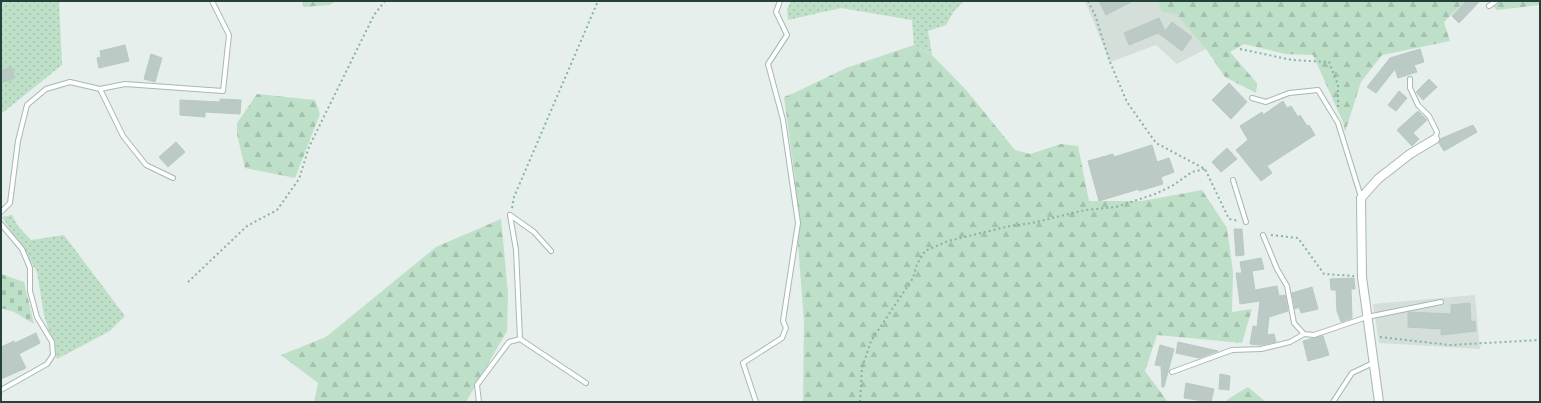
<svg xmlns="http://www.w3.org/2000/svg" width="1541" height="403" font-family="Helvetica,sans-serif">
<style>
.built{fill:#d4dfda}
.grass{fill:url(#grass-dots)}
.forest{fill:url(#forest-firs)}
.cemetery{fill:url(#cemetery-stones)}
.building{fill:#bbcac4;stroke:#b8c9c2}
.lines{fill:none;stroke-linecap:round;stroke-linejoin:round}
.lane-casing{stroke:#a8b8b2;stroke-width:6}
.street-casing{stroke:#a8b8b2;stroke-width:10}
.path{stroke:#86b3a5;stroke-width:2;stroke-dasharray:2 3;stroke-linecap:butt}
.lane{stroke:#fff;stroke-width:4}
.street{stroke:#fff;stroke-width:8}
</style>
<defs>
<pattern id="grass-dots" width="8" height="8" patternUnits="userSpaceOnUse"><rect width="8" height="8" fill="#bfe0c8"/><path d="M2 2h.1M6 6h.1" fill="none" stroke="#a4c1ad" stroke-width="1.8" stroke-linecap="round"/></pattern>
<pattern id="forest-firs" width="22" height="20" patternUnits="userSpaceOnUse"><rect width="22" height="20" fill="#bfe0c8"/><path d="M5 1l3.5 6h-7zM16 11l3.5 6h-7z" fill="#a4c1ad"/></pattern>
<pattern id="cemetery-stones" width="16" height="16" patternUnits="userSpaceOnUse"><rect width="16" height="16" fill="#bfe0c8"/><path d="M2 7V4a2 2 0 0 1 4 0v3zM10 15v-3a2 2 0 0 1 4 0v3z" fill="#a4c1ad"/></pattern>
</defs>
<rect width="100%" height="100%" fill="#e6efeb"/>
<!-- built -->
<g class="built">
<path d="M1085,1h73l3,10 16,3 29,35 -29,15 -21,-19 -46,17z"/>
<path d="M1475,295l5,54 -101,-6 -6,-39z"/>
</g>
<!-- grass -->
<g class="grass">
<path d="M1,1h58l3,64 -61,49z"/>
<path d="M791,1h173l-10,10 -8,14 -18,6 4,24 -18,-10 -2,-25 -71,-12 -53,12 -1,-11z"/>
<path d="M12,215l6,11 13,14 33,-5 61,81 -15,15 -53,28 -13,-44 -7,-43 -35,-55z"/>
</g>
<!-- forest -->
<g class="forest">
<path d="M302,1h34l-7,4 -26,2z"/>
<path d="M1158,1h307l-21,21 6,19 -68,14 -21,27 -16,50 -2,-10 -30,-67 -28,-1 -41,-10 -14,8 27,31 -1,10 -31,-16 -19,-28 -29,-34 -16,-4z"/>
<path d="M1487,1h53v4l-43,5z"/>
<path d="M914,45l18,10 35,36 48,59 15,4 31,-10 17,2 11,55h53l60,-11 25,38 6,44 -1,40 20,-3 -10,34 -85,-8 -12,36 23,31h-365l1,-80 -6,-79 -3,-64 -11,-82 10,-4 52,-25z"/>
<path d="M257,94l58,6 5,14 -25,64 -50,-10 -8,-34v-11z"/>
<path d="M501,219l7,74 -1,38 -41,71h-152l4,-19 -37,-28 45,-18 110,-90z"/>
<path d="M1248,387l18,15h-40l2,-3z"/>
</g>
<!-- cemetery -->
<path class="cemetery" d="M1,274l23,8 10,42 -20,-12 -13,-4z"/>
<!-- building -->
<g class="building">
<path d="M1099,1h34l-27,14z"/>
<path d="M1466,1h14l-21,22 -7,-7z"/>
<path d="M1159,18l6,13 7,-9 20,15 -10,14 -24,-18 -29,12 -5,-12z"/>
<path d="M125,45l4,16 -30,7 -2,-10 4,-1 -1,-6z"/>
<path d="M1420,49l4,13 -10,3 3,7 -19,6 -3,-9 -19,24 -9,-6 23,-29z"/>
<path d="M151,54l11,4 -7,24 -11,-3z"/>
<path d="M11,67l4,11 -14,5v-12z"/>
<path d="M1429,79l8,8 -14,13 -7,-8z"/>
<path d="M1229,83l18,19 -16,17 -19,-19z"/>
<path d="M1399,91l8,7 -11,13 -8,-6z"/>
<path d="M220,99l21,1 -1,14 -35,-2v5l-25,-2v-15l40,2z"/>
<path d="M1283,101l4,7 4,-2 7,11 2,-2 7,11 2,-1 6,10 -48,31 5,7 -11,8 -25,-31 12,-10 -8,-14 22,-14 1,3z"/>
<path d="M1418,111l9,9 -14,13 6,6 -7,7 -15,-16z"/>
<path d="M1473,125l4,7 -33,19 -5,-8 1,-4z"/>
<path d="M176,142l9,10 -17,15 -9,-10z"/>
<path d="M1152,145l5,17 12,-4 5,14 -13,5 2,7 -24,7v-2l-40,12 -11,-40 25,-7 1,3z"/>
<path d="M1227,148l10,11 -16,13 -9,-10z"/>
<path d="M1234,229h8l2,26 -8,1z"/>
<path d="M1261,258l3,11 -12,2 3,19 22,-4 2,10 6,-1 3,16 -19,6 -2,18 7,-1 2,8 -15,3 -11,-1 3,-18 4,1 3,-26 -20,3 -4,-31h6l-2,-11z"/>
<path d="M1354,278l1,11h-4l1,29 -11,4 -4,-11 -1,-21h-5l-1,-11z"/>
<path d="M1312,287l6,22 -17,4 -2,-6 -4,2 -3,-16z"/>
<path d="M1470,303l1,19 4,-1 1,10 -35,4v-6l-33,-2v-15l43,2v-9z"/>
<path d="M36,333l4,10 -21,11 7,14 -25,11v-32l13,-6 1,2z"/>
<path d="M1321,336h2l6,19 -21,6 -5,-20z"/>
<path d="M1178,342l40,9 -19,7 -23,-5z"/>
<path d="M1160,345l14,4 -10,38h-2l-1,-21 -6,-1z"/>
<path d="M1220,374l10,2 -1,14 -10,-1z"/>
<path d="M1186,383l28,6 -3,13 -27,-4z"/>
</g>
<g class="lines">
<!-- lane casing -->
<g class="lane-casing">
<g id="lane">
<path d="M1489,6l7,-5"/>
<path d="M1410,79v9l8,17 11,11 8,16 -2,7"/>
<path d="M100,89l25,-5 98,7 6,-56 -17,-34"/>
<path d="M1252,98l14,4 23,-9 29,-3 20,33 23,74"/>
<path d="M1233,180l13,42"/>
<path d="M1,212l9,-9 8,-62 9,-36 19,-16 24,-7 30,7 23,47 23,29 27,13"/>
<path d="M510,215l6,35 4,89"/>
<path d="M510,215l24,17 17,19"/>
<path d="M1,224l21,25 8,19v23l7,26 15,25 1,13 -6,9 -46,26"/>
<path d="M1263,235l14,34 10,17 7,37 10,11 10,1 53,-18 74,-15"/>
<path d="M1172,372l60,-22 29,-1 29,-7 14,-8"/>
<path d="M479,402l-2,-17 32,-43 11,-3 66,44"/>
<path d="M756,402l-13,-39 39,-25 4,-10 -3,-7 15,-98 -15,-103 -15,-56 19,-29 -11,-23 4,-11"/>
<path d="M1333,402l19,-29 21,-10"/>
</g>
</g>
<!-- street casing -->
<g class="street-casing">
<path id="street" d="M1379,402l-17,-125 -1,-79 17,-19 32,-25 25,-15"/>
</g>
<!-- path -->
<g class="path">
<path d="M1088,1l7,14 15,47 17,40 29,41 49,26 24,50 10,2"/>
<path d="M1240,49l52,11 37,2 9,23v25"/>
<path d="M512,208l2,-11 84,-196"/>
<path d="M1271,235l27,3 26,36 30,2"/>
<path d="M188,282l59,-56 30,-16 22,-31 10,-32 65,-132 11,-14"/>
<path d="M1380,337l70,8 90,-5"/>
<path d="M860,402l2,-34 9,-27 42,-63 4,-14 8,-13 23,-10 62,-15 22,-3 53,-13 31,-3 39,-13 17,-8 20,-14 13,-3"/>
</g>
<!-- lane -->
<use href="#lane" class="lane"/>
<!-- street -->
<use href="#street" class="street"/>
</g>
<!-- border -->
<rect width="1541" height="403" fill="none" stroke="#24423a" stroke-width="4"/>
</svg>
